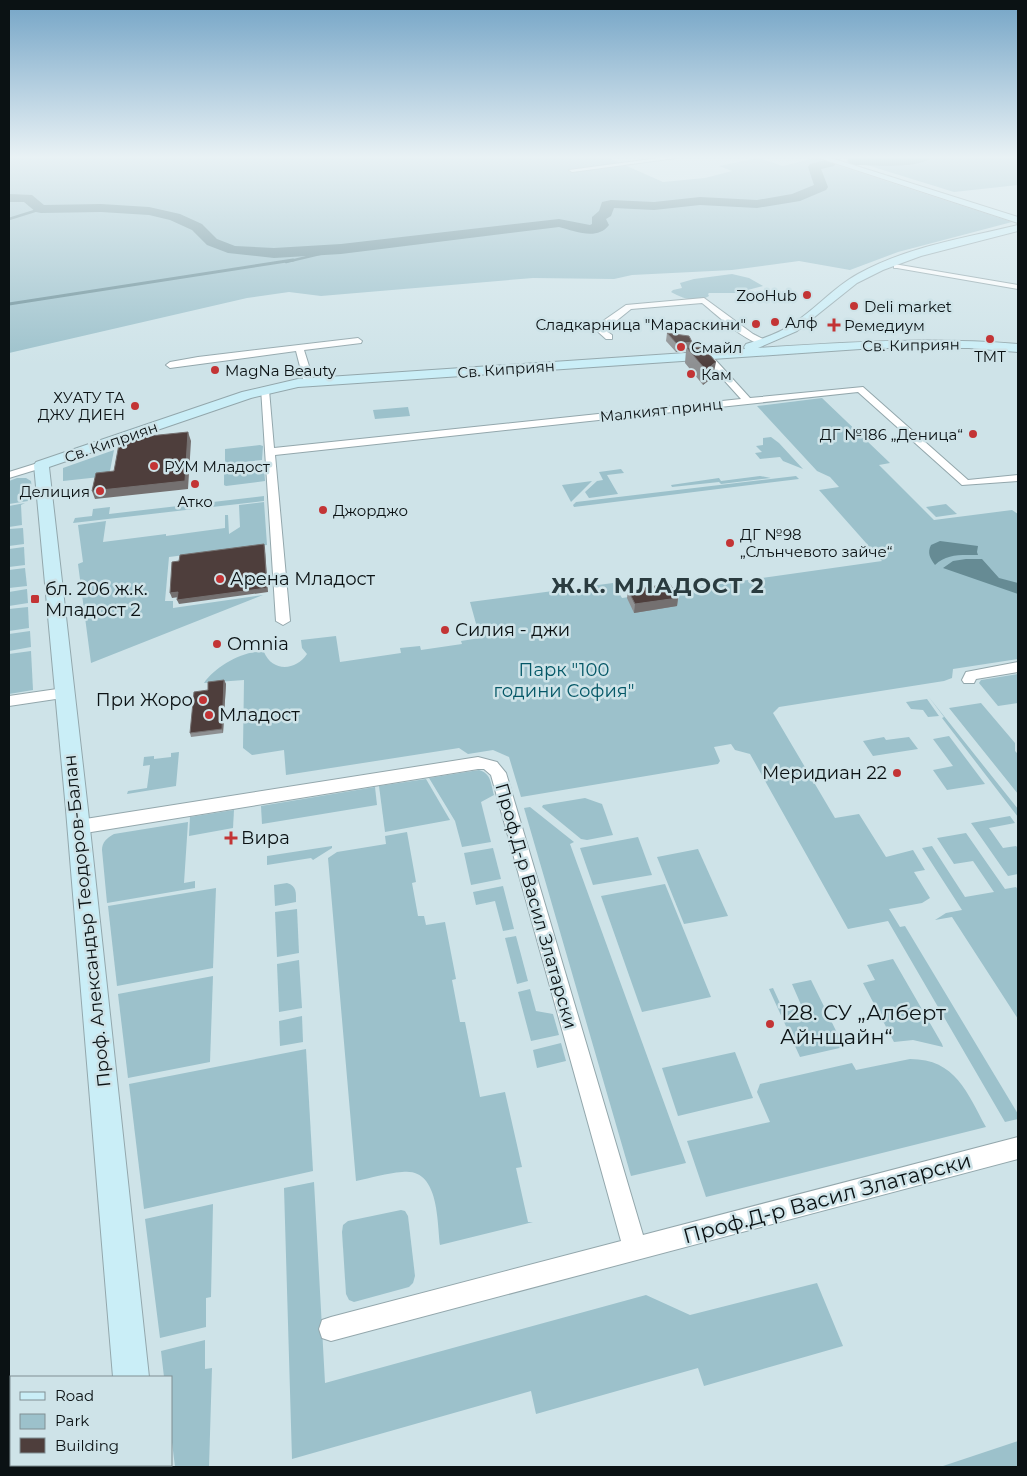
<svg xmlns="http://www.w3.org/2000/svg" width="1027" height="1476" font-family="Montserrat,sans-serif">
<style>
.green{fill:#9cc1cb}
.water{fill:#668b94}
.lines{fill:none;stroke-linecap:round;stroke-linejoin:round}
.stream-far1{stroke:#668b94;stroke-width:2.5}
.stream{stroke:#668b94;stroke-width:3}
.river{fill:#668b94;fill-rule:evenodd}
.street-casing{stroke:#93a7ac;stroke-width:2}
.secondary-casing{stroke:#93a7ac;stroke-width:2}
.street{fill:#fff;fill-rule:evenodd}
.secondary{fill:#caeef7;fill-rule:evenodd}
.wall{fill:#8e9092}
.shaded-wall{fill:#747070}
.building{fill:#4e3e3c;stroke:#747070}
.poi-dot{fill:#c33435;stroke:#cee3e8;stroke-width:2}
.labels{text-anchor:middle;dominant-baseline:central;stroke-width:5;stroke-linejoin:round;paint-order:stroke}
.far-poi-label{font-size:15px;fill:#0b1214;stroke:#cee3e8;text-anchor:start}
.far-street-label{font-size:15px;fill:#0b1214;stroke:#cee3e8}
.poi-label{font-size:18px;fill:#0b1214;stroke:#cee3e8;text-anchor:start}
.park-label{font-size:18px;fill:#045766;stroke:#cee3e8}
.street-label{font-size:18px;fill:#0b1214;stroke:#cee3e8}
.near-poi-label{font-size:21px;fill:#0b1214;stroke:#cee3e8;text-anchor:start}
.near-street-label{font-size:21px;fill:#0b1214;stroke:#cee3e8}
.district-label{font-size:22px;font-weight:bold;letter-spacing:1px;fill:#2a3b3f;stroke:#cee3e8}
</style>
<rect width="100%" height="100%" fill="#cee3e8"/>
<!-- green -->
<g class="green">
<path d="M9,158h600l54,24 42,-4 27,-7 -13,-5 39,-8 25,8 32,-8 197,64 -114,30 -48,18 -51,-9 -67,9 -100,5 -18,4 -81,-1 -212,18 -32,-4 -42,6 -238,55z"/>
<path d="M844,158h174v27l-64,7z"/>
<path d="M732,274l17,4 14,8 -27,7h-27l-1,1 1,2c-12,7 -26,3 -38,-4l2,-2 9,-2 -2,-5 14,-4z"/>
<path d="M822,398l68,65 -11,2 55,55 78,-10 6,4v145l-65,10 -1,9 -8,3 -165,26 -6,6 62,105 24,-4 27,43 27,-7 12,20 -11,2 16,26 -8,5 -33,6 11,18 5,-1 113,188v5l-13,3 -117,-201 -40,8 -98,-175 -15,-4 -4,-6 -17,3 6,14 -2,3 -197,33 -12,-40 -16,-7 -25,4 -9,-6 -173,27 -2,-25 -32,5 -9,-7 1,-68 -40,3c11,-16 39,-33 60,-31 8,20 32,19 43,2l-5,-6 -1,-8 35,-4 4,26 61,-9 -1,-5 20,-2 1,4 41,-6 -1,-3 19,-3 -10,-36 143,-19 9,15 260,-37 -63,-71 20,-3 -9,-10 -13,-6 -60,-65z"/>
<path d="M408,407l2,9 -35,3 -2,-9z"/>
<path d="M771,437l8,6 24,26 -20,-8 -3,-4 -20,2 -5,-6 7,-1 -6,-6 7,-1v-7z"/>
<path d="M260,445l3,1 -1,14 -37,4v-15z"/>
<path d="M114,450l-5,26 -46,5v-13z"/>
<path d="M261,465l3,2 1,14 -39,5 -2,-1v-16z"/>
<path d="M621,469l3,4 -17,2 11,19 -29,4 -4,-6 12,-11 6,-1 -4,-8z"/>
<path d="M760,476l11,2 -50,6 -2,-2 -47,5 -1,-2 48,-7 2,3z"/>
<path d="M796,476l3,3 -225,28 -1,-2 3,-3z"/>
<path d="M17,478h9l5,3 1,9 -5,3 5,3v3l-4,2 -19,3v-23z"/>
<path d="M592,481l-21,21 -9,-17z"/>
<path d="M264,496v5l-191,22 2,-5 17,-2 1,-7 17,-2 -1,7z"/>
<path d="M264,502l3,43 -98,12 -4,44h8v7l90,-13 -172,68 -13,-99 5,-2 -5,-37 28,-4 -3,21 63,-8v2l59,-8v-13h3l1,19 11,-7 -1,-22z"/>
<path d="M25,503l-4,2 1,20 -13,2v-21z"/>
<path d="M946,504l11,10 -21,3 -10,-10z"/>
<path d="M23,528l1,16 -15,2v-17z"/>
<path d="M24,547l1,18 -16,2v-18z"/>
<path d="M25,568l2,18 -18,2v-18z"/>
<path d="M27,589l1,14 -19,3v-14z"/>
<path d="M28,607l1,21 -20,3v-22z"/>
<path d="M30,631l1,16 -22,4v-17z"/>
<path d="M31,651l2,39 -24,4v-40z"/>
<path d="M1018,674v29l-20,3 -19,-23 2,-3z"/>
<path d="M928,696l90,113v8l-76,-99 2,-1z"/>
<path d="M927,699l12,17 -11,1 -5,-7 -12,-1 -5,-7z"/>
<path d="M981,703l34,40v8l3,3v40l-69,-86z"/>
<path d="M949,736l36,48 -38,6 -14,-20 20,-4 -20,-27z"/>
<path d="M884,737l2,3 23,-3 9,12 -45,7 -10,-15z"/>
<path d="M179,752l-3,34 -49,8 1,-3 19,-3 3,-23 -7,1 1,-9 10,-1v3l17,-2v-4z"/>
<path d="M479,770c12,3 12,14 15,25l-13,7 10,40 -29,5 -7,-26 -26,-43z"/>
<path d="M426,779l24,41 -65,12 -6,-46z"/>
<path d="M375,787l2,18 -115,19 -1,-18z"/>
<path d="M585,798l17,6 11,31 -26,5 -6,-1 -39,-32 1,-2z"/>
<path d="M530,807l44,35 -4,2 116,319 -55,13 -107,-368z"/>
<path d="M234,810l-1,18 -44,8 1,-19z"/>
<path d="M1010,816l5,7 -26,5 14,20 13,-2 2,2v26l-10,2 -37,-53z"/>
<path d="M188,822l-4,61 11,-2v7l-88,15 -5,-53c0,-8 5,-12 12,-16z"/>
<path d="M407,832l9,50 -4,1 6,33h6l2,9 19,-3 11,57 -4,1 8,42h5l15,75 25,-5 17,75 -6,1 12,54h5l-93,23c-3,-25 -1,-78 -38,-73 -15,1 -31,6 -46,9l-28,-323 9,-6 49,-8 -1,-8z"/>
<path d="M966,833l39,56 11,-2 2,3v129l-66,-102 -17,3 11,-7 16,-3 -40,-62 10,-2 33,51 29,-5 -21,-31 -19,3 -17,-26z"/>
<path d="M638,837l14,38 -59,10 -13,-37z"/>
<path d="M332,846v2l-19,12 -2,-2 -44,7v-9z"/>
<path d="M493,848l8,31 -30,6 -7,-32z"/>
<path d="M698,849l30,67 -44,8 -27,-67z"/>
<path d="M287,883c10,3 9,10 9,19l-21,4 -1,-21z"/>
<path d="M665,884l46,113 -69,15 -41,-116z"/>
<path d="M503,886l11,43 -11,2 -8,-30 -19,4 -3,-13z"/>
<path d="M216,888l-3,80 -96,18 -9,-80z"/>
<path d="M297,909l2,44 -22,4 -2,-45z"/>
<path d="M516,936l12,45 -11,3 -12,-46z"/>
<path d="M893,959l49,85 1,3 -30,-7 -19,2 -31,-59 12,-3 -8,-15z"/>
<path d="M299,960l3,48 -23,4 -2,-48z"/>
<path d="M213,976l-3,86 -82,16 -10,-84z"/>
<path d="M811,980l33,67 -44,10 -31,-68 4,-1 11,24 18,-5 -10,-23z"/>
<path d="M530,989l6,22 17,3 6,21 -28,6 -13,-49z"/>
<path d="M302,1016l1,26 -23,4 -1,-25z"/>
<path d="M561,1043l5,18 -29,7 -4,-18z"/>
<path d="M306,1049l7,122 -169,38 -15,-125z"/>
<path d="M735,1052l18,46 -75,18 -16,-48z"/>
<path d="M910,1059c46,0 57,34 76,68l-280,70 -19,-56 83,-19 -13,-30 3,-8 92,-21 4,7z"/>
<path d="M314,1182l11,201 321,-88 44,20 127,-32 26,63 -139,40 -6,-18 -162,46 -5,-23 -239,68 -8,-271z"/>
<path d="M213,1204l-2,93 -5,1v29l-46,11 -15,-119z"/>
<path d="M401,1210l4,1 3,5 7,60 -2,7 -4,4 -55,15 -5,-2 -3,-6 -4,-62 1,-7 5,-4z"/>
<path d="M205,1340v29l7,-1 -3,99h-34l-4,-33v-57h-7l-3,-26z"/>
<path d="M1018,1441v26h-78z"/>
</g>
<!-- water -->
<g class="water">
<path d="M940,541l38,5 -1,6 1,3c-15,0 -31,-2 -43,10 -5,-7 -8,-12 -4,-20z"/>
<path d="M966,559h16l17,19 19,5v11l-75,-26 10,-7z"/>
</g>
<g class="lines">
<!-- stream-far1 -->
<g class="stream-far1">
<path d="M9,219l32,-10"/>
<path d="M286,262l55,-13"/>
</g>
<!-- stream -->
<path class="stream" d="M9,304l284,-44"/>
<!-- river -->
<g class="river">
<path d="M849,158h81c-10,11 -62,7 -77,7l-6,-4z"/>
<path d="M830,159l4,1 2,3 -2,3 -13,3 7,18 -2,3 -26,11 -43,7 -57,-3 -46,5 -40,-2 -3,8 -5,3 3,6c-12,16 -34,6 -50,2l-218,27 -67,4 -46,-5 -21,-8 -15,-15 -22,-10 -21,-5 -48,-3 -60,1 -5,-1 -12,-10h-15v-8l23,1 12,10 57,-1 48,3 31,7 22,10 15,15 18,7 39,2 67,-4 218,-25 31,6 2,-1v-7l7,-6 3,-9 9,-2 43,2 46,-5 57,3 35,-6 22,-9 -6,-18 2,-3z"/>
</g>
<!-- street casing -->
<g class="street-casing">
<g id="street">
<path d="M659,158h17l-104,14 -3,-2z"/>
<path d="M894,264l124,21v4l-121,-21h-3z"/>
<path d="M704,298l49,36 12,6v4c-16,2 -50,-31 -63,-41l-71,6 -26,21 7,5v4h-6l-10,-9 7,-9 23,-16z"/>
<path d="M358,338l4,3 -1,2 -57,7 10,32 -5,3 -5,-3 -8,-31 -126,17 -4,-3 4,-3 28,-5z"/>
<path d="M707,353l3,1 40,44 113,-11 105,93 50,-5v6l-56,4 -104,-93 -583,63 15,166 -7,4 -7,-4 -15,-233h6l2,2 5,58 467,-49 -37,-41v-4z"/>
<path d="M41,462l5,3 -1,2 -36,11v-6z"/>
<path d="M1018,662v10l-42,7 -2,4h-10l-2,-3 4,-8z"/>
<path d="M64,688l5,1 2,4 -2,4 -60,9v-10z"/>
<path d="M478,757l19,5 9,11 137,462 375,-98v22l-687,182 -9,-3 -3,-9 3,-9 9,-3 290,-76 -130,-466 -7,-6h-6l-399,65 -6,-2 -2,-5 2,-5 6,-2z"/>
<path d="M38,1465h33l-1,2h-33z"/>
</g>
</g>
<!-- secondary casing -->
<g class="secondary-casing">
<g id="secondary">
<path d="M819,158h12l187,59v6z"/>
<path d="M1018,225v6l-97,25 -38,14 -26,13 -60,48 -39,17c87,-6 173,-11 260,-4v8l-49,-4h-94l-577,39 -47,11 -202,69 39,343 61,567h-36l-47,-567 -32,-345 2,-3 206,-70 56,-13 447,-30 -1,-2 2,-3c16,-5 34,-11 48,-21 23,-15 40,-36 64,-49 48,-27 107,-36 160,-49z"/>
<rect x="120" y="1465" width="38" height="2"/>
</g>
</g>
<!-- street -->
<use href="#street" class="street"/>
<!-- secondary -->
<use href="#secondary" class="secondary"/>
</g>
<!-- wall -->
<g class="wall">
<path d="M667,333l25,9v6l21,29 -10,8 -18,-22 1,-13 -10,2 -10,-11z"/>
<path d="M628,590l50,8 -1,8 -43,7 -7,-15z"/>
<path d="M224,680l2,4 -3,49 -32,4 -1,-4 18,-43z"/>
</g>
<!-- shaded-wall -->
<g class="shaded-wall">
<path d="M692,342l-1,8 -4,-2 -1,2 -10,2 1,-8z"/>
<path d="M716,362l-3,15 -10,8 3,-15z"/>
<path d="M188,432l3,9 -3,48 -93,10 -3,-8z"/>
<path d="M264,544l1,4 3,44 -89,12 -2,-4z"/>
<path d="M178,592l1,5 -7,1 -2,-5z"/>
<path d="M678,598l-1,8 -43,7 1,-9z"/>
<path d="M224,680l2,4 -3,49 -1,-4z"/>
</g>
<!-- building -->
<g class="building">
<path d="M667,333l22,3 3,6 -15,2z"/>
<path d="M703,347l13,15 -10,8 -19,-22z"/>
<path d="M188,432l-3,49 -93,10 4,-18 18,-2 6,-32z"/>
<path d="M264,544l3,44 -90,12 1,-8 -8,1 2,-31 7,-1 1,-6z"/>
<path d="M670,584l8,14 -43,6 -7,-14z"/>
<path d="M224,680l-2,49 -32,4 4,-41 14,-2v-8z"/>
</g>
<!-- sky -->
<linearGradient id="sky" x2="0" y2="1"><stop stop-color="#74a4c6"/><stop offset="0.43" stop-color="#e9f2f5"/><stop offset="1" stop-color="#e9f2f5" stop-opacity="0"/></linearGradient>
<rect width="1027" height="365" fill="url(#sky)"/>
<!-- markers -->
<g class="poi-dot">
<circle cx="807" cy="295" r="5"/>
<circle cx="854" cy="306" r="5"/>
<circle cx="775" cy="322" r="5"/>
<circle cx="756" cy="324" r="5"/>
<path d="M831.5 317.5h5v5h5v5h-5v5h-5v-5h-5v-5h5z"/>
<circle cx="990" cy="339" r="5"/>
<circle cx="681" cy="347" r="5"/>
<circle cx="215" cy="370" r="5"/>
<circle cx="691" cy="374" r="5"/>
<circle cx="135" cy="406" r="5"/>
<circle cx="973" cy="434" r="5"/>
<circle cx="154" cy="466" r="5"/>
<circle cx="195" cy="484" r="5"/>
<circle cx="100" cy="491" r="5"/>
<circle cx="323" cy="510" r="5"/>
<circle cx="730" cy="543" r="5"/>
<circle cx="220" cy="579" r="5"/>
<rect x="30" y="594" width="10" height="10" rx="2.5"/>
<circle cx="445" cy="630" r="5"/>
<circle cx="217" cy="644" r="5"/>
<circle cx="203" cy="700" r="5"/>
<circle cx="209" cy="715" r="5"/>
<circle cx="897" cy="773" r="5"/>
<path d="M228.5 830.5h5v5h5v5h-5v5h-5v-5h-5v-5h5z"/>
<circle cx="770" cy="1024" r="5"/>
</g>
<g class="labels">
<!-- far-poi labels -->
<g class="far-poi-label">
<text x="797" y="295" text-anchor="end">ZooHub</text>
<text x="864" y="306">Deli market</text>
<text x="785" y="322">Алф</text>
<text x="746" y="324" text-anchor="end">Сладкарница "Мараскини"</text>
<text x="844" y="325">Ремедиум</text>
<text x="691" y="347">Смайл</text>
<text x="990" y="356" text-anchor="middle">TMT</text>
<text x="225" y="370">MagNa Beauty</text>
<text x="701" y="374">Кам</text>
<text x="125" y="397" text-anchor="end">ХУАТУ ТА<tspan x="125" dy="17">ДЖУ ДИЕН</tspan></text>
<text x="963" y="434" text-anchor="end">ДГ №186 „Деница“</text>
<text x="164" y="466">РУМ Младост</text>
<text x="90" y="491" text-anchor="end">Делиция</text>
<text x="195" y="501" text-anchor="middle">Атко</text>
<text x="333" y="510">Джорджо</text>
<text x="740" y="534">ДГ №98<tspan x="740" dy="17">„Слънчевото зайче“</tspan></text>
</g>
<!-- far-street labels -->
<g class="far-street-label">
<text transform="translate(911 345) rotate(-1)">Св. Киприян</text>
<text transform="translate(506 369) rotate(-4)">Св. Киприян</text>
<text transform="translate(661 410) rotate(-6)">Малкият принц</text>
<text transform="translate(111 442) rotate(-19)">Св. Киприян</text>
</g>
<!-- poi labels -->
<g class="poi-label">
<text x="230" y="579">Арена Младост</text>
<text x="45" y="589">бл. 206 ж.к.<tspan x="45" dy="21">Младост 2</tspan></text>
<text x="455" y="630">Силия - джи</text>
<text x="227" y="644">Omnia</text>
<text x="193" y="700" text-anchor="end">При Жоро</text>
<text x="219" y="715">Младост</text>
<text x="887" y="773" text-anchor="end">Меридиан 22</text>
<text x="241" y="838">Вира</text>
</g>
<!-- park labels -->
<g class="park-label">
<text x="564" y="670">Парк "100<tspan x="564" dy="21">години София"</tspan></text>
</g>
<!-- street labels -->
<g class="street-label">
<text transform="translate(536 906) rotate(74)">Проф.Д-р Васил Златарски</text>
<text transform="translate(87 921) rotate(-96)">Проф. Александър Теодоров-Балан</text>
</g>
<!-- near-poi labels -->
<g class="near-poi-label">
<text x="780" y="1012">128. СУ „Алберт<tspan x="780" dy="24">Айнщайн“</tspan></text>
</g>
<!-- near-street labels -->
<g class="near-street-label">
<text transform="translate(827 1198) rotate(-15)">Проф.Д-р Васил Златарски</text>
</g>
<!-- district labels -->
<g class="district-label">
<text x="658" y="585">Ж.К. МЛАДОСТ 2</text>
</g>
</g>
<!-- border -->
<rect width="1027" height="1476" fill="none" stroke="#0b1214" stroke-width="20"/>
<!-- legend -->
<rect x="10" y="1376" width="162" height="90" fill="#cee3e8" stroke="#808f93"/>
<rect x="20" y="1392" width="25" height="8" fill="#caeef7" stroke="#808f93"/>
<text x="55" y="1401" font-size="15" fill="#0b1214">Road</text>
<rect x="20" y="1414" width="25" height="15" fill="#9cc1cb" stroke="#808f93"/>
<text x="55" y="1426" font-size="15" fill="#0b1214">Park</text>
<rect x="20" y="1438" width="25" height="15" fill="#4e3e3c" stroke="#808f93"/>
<text x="55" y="1451" font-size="15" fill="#0b1214">Building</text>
</svg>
